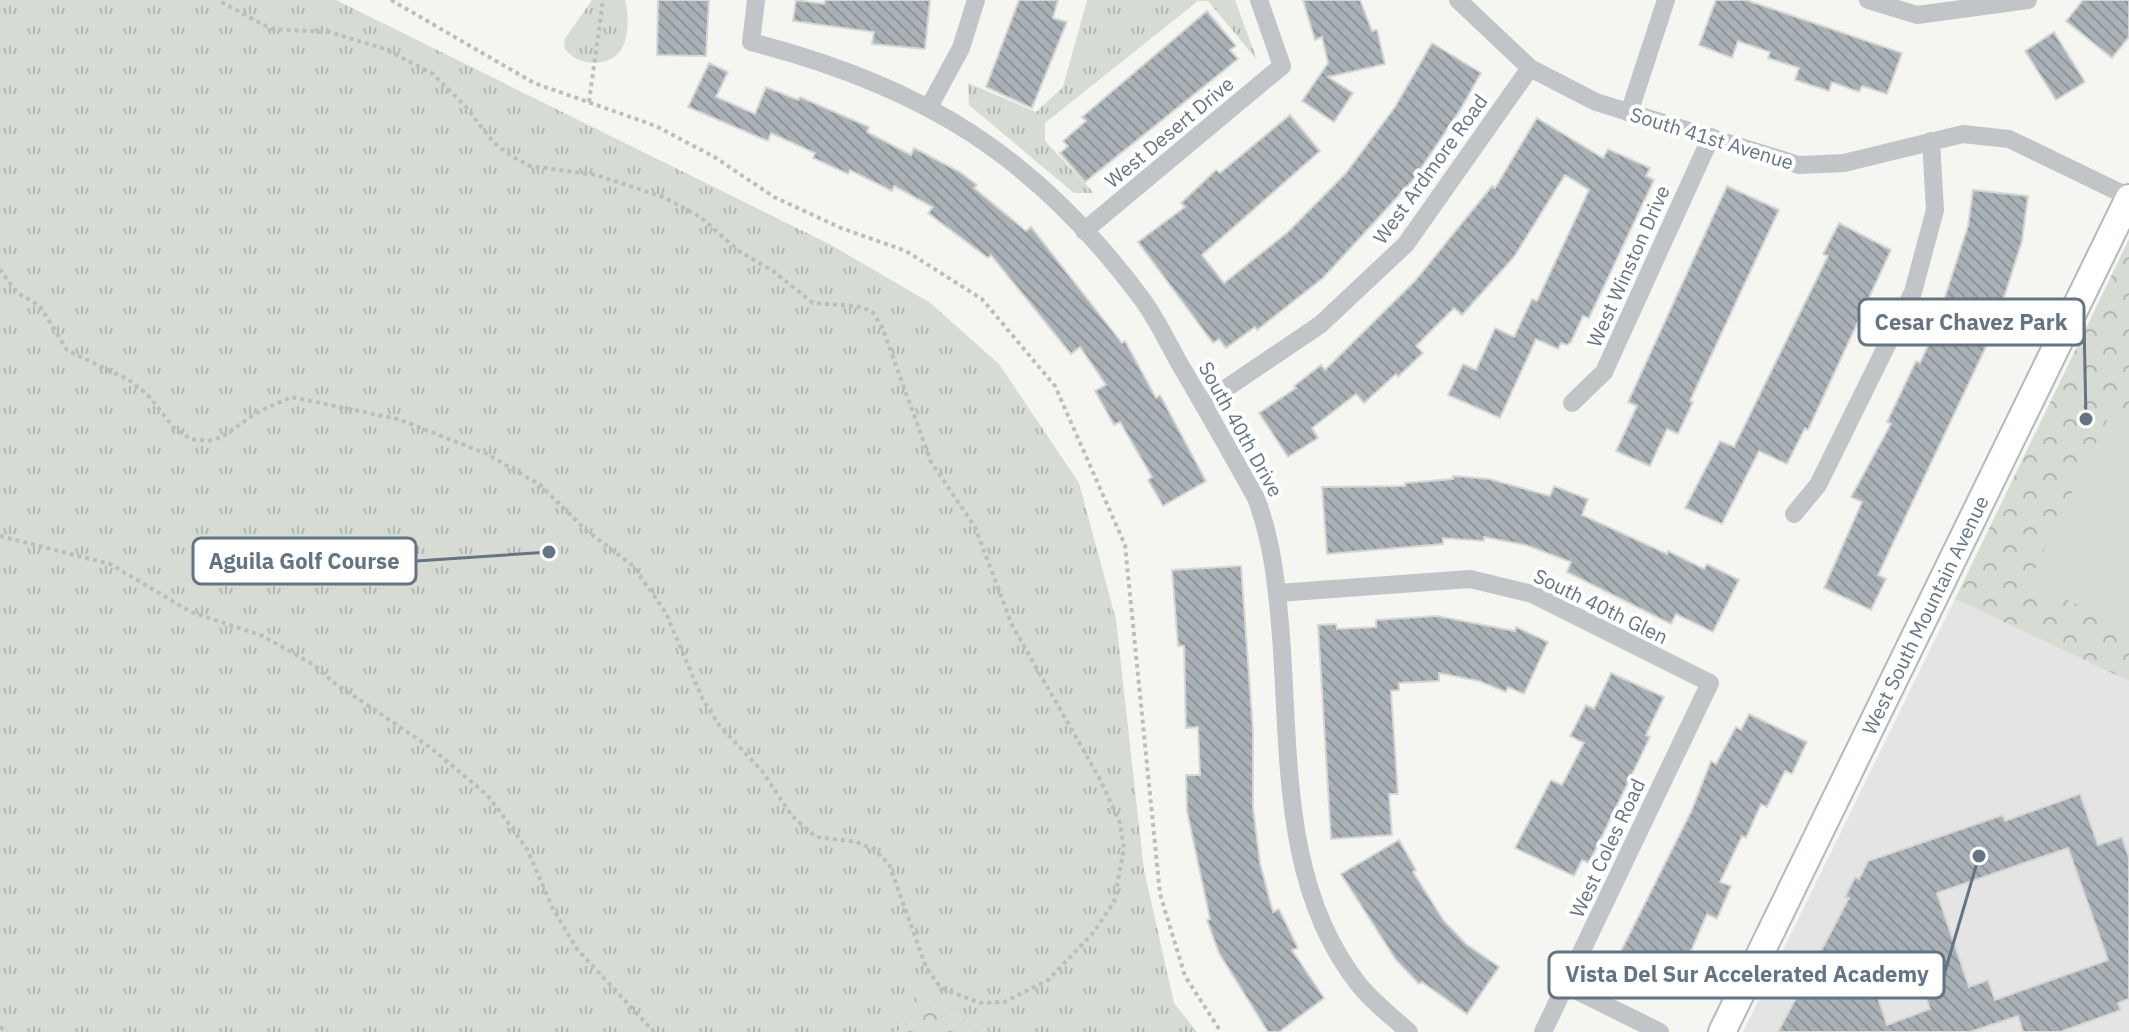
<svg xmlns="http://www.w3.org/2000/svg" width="2129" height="1032" font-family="'IBM Plex Sans',sans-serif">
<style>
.built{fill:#e3e4e3}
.grass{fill:url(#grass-tufts)}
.park{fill:url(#park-crowns)}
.pitch{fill:#d6dcd3}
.building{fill:url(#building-back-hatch);stroke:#d6d7d4;stroke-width:2;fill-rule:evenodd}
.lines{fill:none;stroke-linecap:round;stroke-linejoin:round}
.secondary-casing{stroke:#b3b8bc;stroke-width:30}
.path{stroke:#bbbdbf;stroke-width:4;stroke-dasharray:4 4;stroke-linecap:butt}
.street{stroke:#c1c5c8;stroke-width:18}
.secondary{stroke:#fff;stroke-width:26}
.labels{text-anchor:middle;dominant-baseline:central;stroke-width:8;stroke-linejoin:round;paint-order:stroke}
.street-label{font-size:20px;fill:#657482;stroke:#fff}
.leader{fill:none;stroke:#657482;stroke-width:3}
.callout-dot{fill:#657482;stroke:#fff;stroke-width:3}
.callout{fill:#fff;stroke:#657482;stroke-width:3}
.callout-label{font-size:22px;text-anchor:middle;font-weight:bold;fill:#657482}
</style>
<defs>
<pattern id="grass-tufts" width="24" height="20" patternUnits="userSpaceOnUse" patternTransform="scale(2)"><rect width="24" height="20" fill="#d6dcd3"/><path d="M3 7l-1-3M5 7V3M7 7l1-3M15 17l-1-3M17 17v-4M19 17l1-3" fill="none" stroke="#b1b7b1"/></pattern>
<pattern id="park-crowns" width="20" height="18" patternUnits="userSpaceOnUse" patternTransform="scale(2)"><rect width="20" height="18" fill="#d6dcd3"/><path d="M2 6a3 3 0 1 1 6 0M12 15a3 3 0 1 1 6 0" fill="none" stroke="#b1b7b1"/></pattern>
<pattern id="building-back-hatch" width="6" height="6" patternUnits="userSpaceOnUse" patternTransform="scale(2)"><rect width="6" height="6" fill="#aab1b6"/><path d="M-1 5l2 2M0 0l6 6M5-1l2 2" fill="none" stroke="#8e9599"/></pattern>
</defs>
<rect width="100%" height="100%" fill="#f5f5f2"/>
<!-- built -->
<path class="built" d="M1955,599l174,82v351h-386z"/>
<!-- grass -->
<g class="grass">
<path d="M0,0h336l495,245 98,57 70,62 80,119 37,137 28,250 30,133 23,29h-206l-76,-36 -17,36h-898z"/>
<path d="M592,0h33c4,14 4,38 -4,50 -12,18 -44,16 -56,-1l-1,-9z"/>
<path d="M1087,0h148l22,60 -49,-59h-10l-153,122v18l49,52h-20l-105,-88 -1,-22 68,29 27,-25z"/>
</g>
<!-- park -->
<g class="park">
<path d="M2129,239v442l-174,-82z"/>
<path d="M915,996l76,36h-93z"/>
</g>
<!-- pitch -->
<path class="pitch" d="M2110,414l19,9v205l-88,-40 -7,-17z"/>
<!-- building -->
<g class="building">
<path d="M658,0h51l-3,56 -49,-1z"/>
<path d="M796,0l28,4 1,-4h105l-5,49 -53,-5 2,-12 -81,-11z"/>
<path d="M1019,0h39l-5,18 14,4 -35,86 -46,-21z"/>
<path d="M1303,0h57l12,31 5,-1 8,34 -57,13 25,16 -19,29 -32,-21 26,-38 -6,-26 -7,3z"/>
<path d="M1716,0h30l156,53 -15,41 -25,-8 -3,6 -27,-10 -3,9 -34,-11 4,-12 -31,-10 2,-6 -32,-11 -6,17 -33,-13z"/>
<path d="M2083,0h46v37l-17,21 -46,-37z"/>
<path d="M1207,11l29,35 -6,4 8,9 -153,123 -25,-29 8,-7 -5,-5 23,-20 -4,-4z"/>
<path d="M2054,32l31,50 -29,18 -31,-49z"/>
<path d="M1432,43l49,30 -21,37 -47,70 -90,98 -66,52 -2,-3 -29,21 -7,-9 -6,4 -75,-101 47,-35 -4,-4 35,-33 4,3 70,-58 30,36 -118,104 22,28 64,-51 58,-59 49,-66z"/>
<path d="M709,63l19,9 -12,25 39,17 11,-27 32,13 2,-3 69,30 -2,5 44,23 3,-7 46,24 17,13 -3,3 52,43 5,-4 91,116 3,-2 31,57 4,-3 46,86 -43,25 -15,-26 4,-3 -32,-55 -6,3 -19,-34 11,-6 -26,-38 -9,7 -80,-99 -3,3 -60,-45 5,-6 -39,-21 -2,5 -42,-21 -2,4 -35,-16 2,-5 -44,-20 -3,8 -80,-34z"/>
<path d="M1537,118l66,40 5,-9 42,19 -4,8 8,4 -65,138 -6,-2 -12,26 -4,3 -6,-2 -3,6 -22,-10 -36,79 -52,-23 15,-31 13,6 19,-42 19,9 18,-38 5,2 52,-111 -24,-15 -51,82 -52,58 -8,-7 -38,38 7,7 -25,24 -2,-3 -32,29 -8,-9 -44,34 6,10 -30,19 -29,-44 37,-25 -2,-2 27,-21 4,5 90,-89 77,-95 3,2z"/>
<path d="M1727,186l52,24 -89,191 3,1 -15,32 -11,-5 -17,37 -34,-15 21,-45 -9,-4z"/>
<path d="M1973,190l55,6 -6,45 -29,91 -115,243 8,4 -15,31 -47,-22 38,-86 -11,-5 40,-73 -4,-2 29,-61 4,2 23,-50 -3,-1 28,-86z"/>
<path d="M1839,223l52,27 -83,180 -3,-2 -18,36 -28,-13 -37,73 -37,-16 35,-67 14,6 94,-191 -5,-2z"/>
<path d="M1453,476l36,3 61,17 4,-10 34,13 -6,16 85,39 1,-3 36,18 3,-5 32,16 -26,52 -37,-18 -5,10 -104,-52 4,-10 -45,-17 -42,-8v4l-41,-3v6l-116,10 -5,-67 83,-1v-3l48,-4z"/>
<path d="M1241,566l12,165v77l7,55 13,49 6,-3 19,39 -6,2 32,48 -45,34h-11l-49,-79 -12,-33 3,-1 -23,-108 -1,-36h14l-2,-48 -12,1 -2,-82h-6l-6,-76z"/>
<path d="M1437,616l78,15 1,-4 32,15 -24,52 -16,-7 -2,5 -27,-11 -40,-8v8l-40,2v7l-8,1 7,103h-9l3,41 -61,4 -13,-214 18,-1 1,5 39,-2v-7z"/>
<path d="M1611,673l53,24 -18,38 4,2 -61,126 -7,-3 -8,16 -59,-28 36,-68 11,5 22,-42 -14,-7 16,-31 8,4z"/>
<path d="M1749,714l58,28 -15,32 -7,-3 -18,36 -6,-3 -15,34 -4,-2 -22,46 11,4 -14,33 -10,-5 -19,44 6,3 -15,32 -64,-30 76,-151 20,-51 5,3 20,-37 5,3z"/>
<path d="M2080,794l18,51 24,-8 7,21v141l-11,4 3,7 -61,22h-37l-5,-16 -48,16h-192l71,-134 -4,-1 10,-20 4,2 9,-18 135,-46 2,6zM2068,848l40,112 -113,40 -7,-20 -19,7 -32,-94zM1915,968l15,41 -43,16 -14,-42z"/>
<path d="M1399,840l17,30 -3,2 31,49 22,23 33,23 -32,47 -45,-32 -3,2 -23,-24 -55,-86z"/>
</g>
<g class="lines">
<!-- secondary casing -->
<g class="secondary-casing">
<path id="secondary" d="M1722,1032l407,-834"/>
</g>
<!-- path -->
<g class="path">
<path d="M391,0l143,83 122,43 60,32 58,39 67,31 65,23 76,48 73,87 70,159 35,349 25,82 36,56"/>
<path d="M589,102l14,-102"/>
<path d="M0,269l16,23 24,14 27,44 62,30 18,14 28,35 16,10 17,2 14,-4 34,-24 35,-16 107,22 89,35 53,31 46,45 47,36 33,47 36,85 17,27 43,46 30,45 24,21 40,5 19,8 14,14 37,103 15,21 39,15 24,-1 44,-22 45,-47 21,-31 10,-54 -4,-25 -19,-42 -89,-156 -37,-98 -44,-65 -49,-135 -10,-16 -16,-5 -43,-3 -40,-32 -34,-20 -40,-35 -36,-19 -67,-22 -66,-9 -19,-10 -18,-14 -27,-35 -33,-33 -48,-25 -56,-17 -58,-3 -53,-29"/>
<path d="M0,536l110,28 81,48 72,24 51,29 19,17 98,66 56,47 14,18 26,36 26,60 24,40 77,83"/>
<path d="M0,1027l7,5"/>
</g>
<!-- street -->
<g class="street">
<path d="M756,0l-5,42c172,44 284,113 391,257 14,19 25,42 36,62 27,46 53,92 78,137 17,45 21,90 25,138 9,118 0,252 79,350 14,17 32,31 49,46"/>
<path d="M1458,0l72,68 66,34 203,63 45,-2 119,-29 46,5 120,58"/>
<path d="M1868,0l49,15 111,-15"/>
<path d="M929,107l32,-59 15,-48"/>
<path d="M1629,113l37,-113"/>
<path d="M1084,231l198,-165 -23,-66"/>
<path d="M1572,403l32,-31 107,-235"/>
<path d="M1203,404l118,-80 85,-80 124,-176"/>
<path d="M1794,514l24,-29 95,-193 22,-82 -4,-69"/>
<path d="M1278,593l192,-14 62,15 178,89 -167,349"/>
<path d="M1565,985l95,47"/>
</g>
<!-- secondary -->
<use href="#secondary" class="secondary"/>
</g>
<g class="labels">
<!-- street labels -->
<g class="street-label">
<text transform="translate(1169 132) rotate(-40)">West Desert Drive</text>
<text transform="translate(1712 138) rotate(17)">South 41st Avenue</text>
<text transform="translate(1430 169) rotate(-54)">West Ardmore Road</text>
<text transform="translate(1628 266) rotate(-66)">West Winston Drive</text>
<text transform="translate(1241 429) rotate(61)">South 40th Drive</text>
<text transform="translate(1601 606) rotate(26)">South 40th Glen</text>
<text transform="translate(1925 615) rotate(-64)">West South Mountain Avenue</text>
<text transform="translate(1607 848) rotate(-65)">West Coles Road</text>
</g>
</g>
<!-- callouts -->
<path class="leader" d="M2086 419L2084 322M549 552L416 561M1979 856L1944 975"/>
<g class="callout-dot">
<circle cx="2086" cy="419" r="8"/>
<circle cx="549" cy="552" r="8"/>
<circle cx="1979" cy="856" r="8"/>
</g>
<g class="callout">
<rect x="1859" y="299" width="225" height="46" rx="8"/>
<rect x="193" y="538" width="223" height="46" rx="8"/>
<rect x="1549" y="952" width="395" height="46" rx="8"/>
</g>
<g class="callout-label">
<text x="1971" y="330">Cesar Chavez Park</text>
<text x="304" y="569">Aguila Golf Course</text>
<text x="1747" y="982">Vista Del Sur Accelerated Academy</text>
</g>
</svg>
